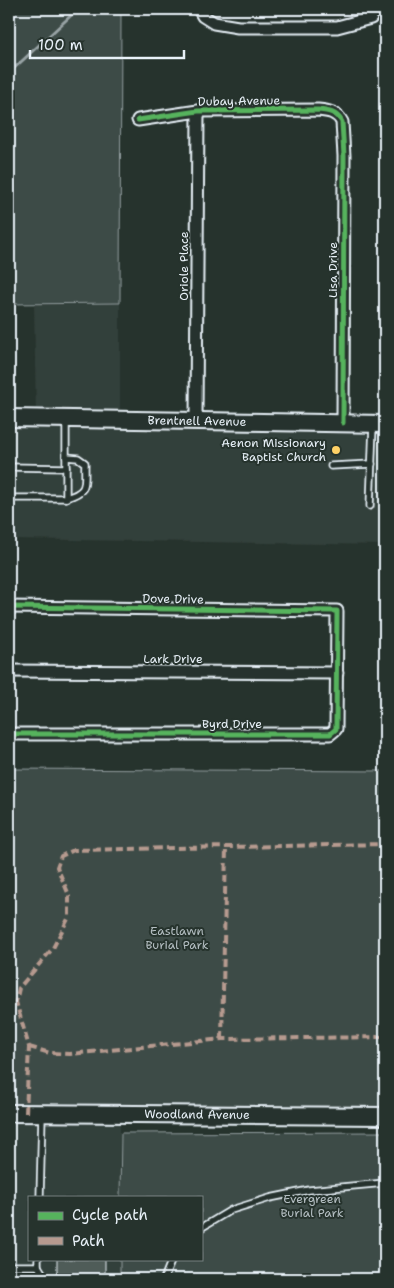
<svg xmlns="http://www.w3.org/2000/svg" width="394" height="1288" font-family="'Shantell Sans',sans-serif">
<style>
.built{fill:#333f3a}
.green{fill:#3e4b47;stroke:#939ea0}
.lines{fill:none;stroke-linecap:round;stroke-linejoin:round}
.stream{stroke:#98a3a5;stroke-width:3}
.building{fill:#505c59;stroke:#e8f1f8}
.lane-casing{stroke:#e8f1f8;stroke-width:9}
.street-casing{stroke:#e8f1f8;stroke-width:15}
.secondary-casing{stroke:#e8f1f8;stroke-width:20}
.lane{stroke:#26332d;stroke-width:5.5}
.street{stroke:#26332d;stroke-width:11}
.secondary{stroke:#26332d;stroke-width:16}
.quiet{stroke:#b69a8f;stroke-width:4;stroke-dasharray:8 4;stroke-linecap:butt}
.cycleway-casing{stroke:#26332d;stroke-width:8}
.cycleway{stroke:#56b35d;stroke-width:5}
.poi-dot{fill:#ffd166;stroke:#26332d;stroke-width:2}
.labels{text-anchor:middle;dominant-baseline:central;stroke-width:4;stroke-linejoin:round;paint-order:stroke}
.street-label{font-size:12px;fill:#e8f1f8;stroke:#26332d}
.poi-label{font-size:12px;fill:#e8f1f8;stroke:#26332d;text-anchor:end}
.park-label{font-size:12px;fill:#b5bfc3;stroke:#26332d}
</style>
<rect width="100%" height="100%" fill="#26332d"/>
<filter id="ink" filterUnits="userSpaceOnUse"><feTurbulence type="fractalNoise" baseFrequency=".02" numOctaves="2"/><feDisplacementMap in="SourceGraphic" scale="10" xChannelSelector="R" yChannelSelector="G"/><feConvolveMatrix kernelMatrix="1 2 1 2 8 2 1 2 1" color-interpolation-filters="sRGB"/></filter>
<g filter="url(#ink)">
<!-- built -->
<g class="built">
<path d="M120,303v116l265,5v121l-376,-6v-121h27l-2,-114z"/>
<path d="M9,1104l111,1v92h-91v62h91v20h-111z"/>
</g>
<!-- green -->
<g class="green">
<path d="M9,9h112l-1,294 -111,1z"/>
<path d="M9,769l376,2v337l-376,-4z"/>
<path d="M385,1132v147h-265v-20h81v-62h-81l1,-64z"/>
</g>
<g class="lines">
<!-- stream -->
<path class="stream" d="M9,73l69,-64"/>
</g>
<!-- building -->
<rect class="building" x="57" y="1259" width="48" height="15"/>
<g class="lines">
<!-- lane casing -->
<g class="lane-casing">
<g id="lane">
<path d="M331,466l41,-2"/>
<path d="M9,467l57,1"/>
<path d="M9,498h57v-77"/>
<path d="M66,498c24,-7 18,-14 19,-35l-7,-5 -12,-1"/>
<path d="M370,506l3,-81"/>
<path d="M40,1197l2,-82"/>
<path d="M201,1228l30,-18 39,-12 39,-8 76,-7"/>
<path d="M9,1266h29v-7"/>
<path d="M38,1266l8,13"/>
<path d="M164,1279l8,-20"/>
</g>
</g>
<!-- street casing -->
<g class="street-casing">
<g id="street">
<path d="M199,9l4,7 11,7 24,4h99l34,-9"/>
<path d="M138,120l60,-9 120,-1c10,1 19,2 24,12l2,34 -1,267"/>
<path d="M196,421l2,-310"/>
<path d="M9,607l328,4 -1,118 -6,5h-321"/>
<path d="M9,671l328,2"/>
</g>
</g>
<!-- secondary casing -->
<g class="secondary-casing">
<g id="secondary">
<path id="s1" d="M9,418l376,6"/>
<path id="s2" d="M9,1113l376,3"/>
</g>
</g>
<!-- lane -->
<use href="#lane" class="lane"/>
<!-- street -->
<use href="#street" class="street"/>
<!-- secondary -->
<use href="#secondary" class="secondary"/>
<!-- quiet -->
<g class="quiet">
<path d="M222,1039l4,-192"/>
<path d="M29,1047l21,6 20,1 152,-15 163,-2"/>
<path d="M26,1113l3,-66 -13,-45 3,-14 34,-40 16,-31v-22l-12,-28 4,-11 13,-6 311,-6"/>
</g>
<!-- cycleway casing -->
<g class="cycleway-casing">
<g id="cycleway">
<path d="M138,120l60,-9 120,-1c10,1 19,2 24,12l2,34 -1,267"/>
<path d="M9,607l328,4 -1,118 -6,5h-321"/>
</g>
</g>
<!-- cycleway -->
<use href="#cycleway" class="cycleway"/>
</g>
</g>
<!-- markers -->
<circle class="poi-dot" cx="336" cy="450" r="5"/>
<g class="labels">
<!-- street labels -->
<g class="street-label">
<text transform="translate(239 101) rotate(-1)">Dubay Avenue</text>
<text transform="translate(184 266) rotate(-90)">Oriole Place</text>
<text transform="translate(333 270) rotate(-90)">Lisa Drive</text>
<text stroke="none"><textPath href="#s1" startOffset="188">Brentnell Avenue</textPath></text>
<text transform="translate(173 599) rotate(1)">Dove Drive</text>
<text x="173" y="659">Lark Drive</text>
<text x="232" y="724">Byrd Drive</text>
<text stroke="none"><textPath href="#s2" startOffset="188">Woodland Avenue</textPath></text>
</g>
<!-- poi labels -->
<g class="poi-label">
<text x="326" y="443">Aenon Missionary<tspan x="326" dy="14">Baptist Church</tspan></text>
</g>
<!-- park labels -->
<g class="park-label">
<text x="177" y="931">Eastlawn<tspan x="177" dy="14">Burial Park</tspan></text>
<text x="312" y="1199">Evergreen<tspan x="312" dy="14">Burial Park</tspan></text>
</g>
</g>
<!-- margin -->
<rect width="394" height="1288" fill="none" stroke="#26332d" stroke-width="30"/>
<rect x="15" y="15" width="364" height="1258" fill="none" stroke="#e8f1f8" stroke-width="2" filter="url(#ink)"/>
<!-- legend -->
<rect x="28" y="1196" width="175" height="65" fill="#26332d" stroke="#747f7e"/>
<rect x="38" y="1212" width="25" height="8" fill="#56b35d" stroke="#747f7e"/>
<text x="72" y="1220" font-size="15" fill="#e8f1f8">Cycle path</text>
<rect x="38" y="1237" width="25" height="8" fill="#b69a8f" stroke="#747f7e"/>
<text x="72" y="1246" font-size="15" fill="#e8f1f8">Path</text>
<!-- scale -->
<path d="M30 50v8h154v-8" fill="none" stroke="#e8f1f8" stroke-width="2.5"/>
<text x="38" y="50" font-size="15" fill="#e8f1f8" stroke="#26332d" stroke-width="4" paint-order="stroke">100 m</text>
</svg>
